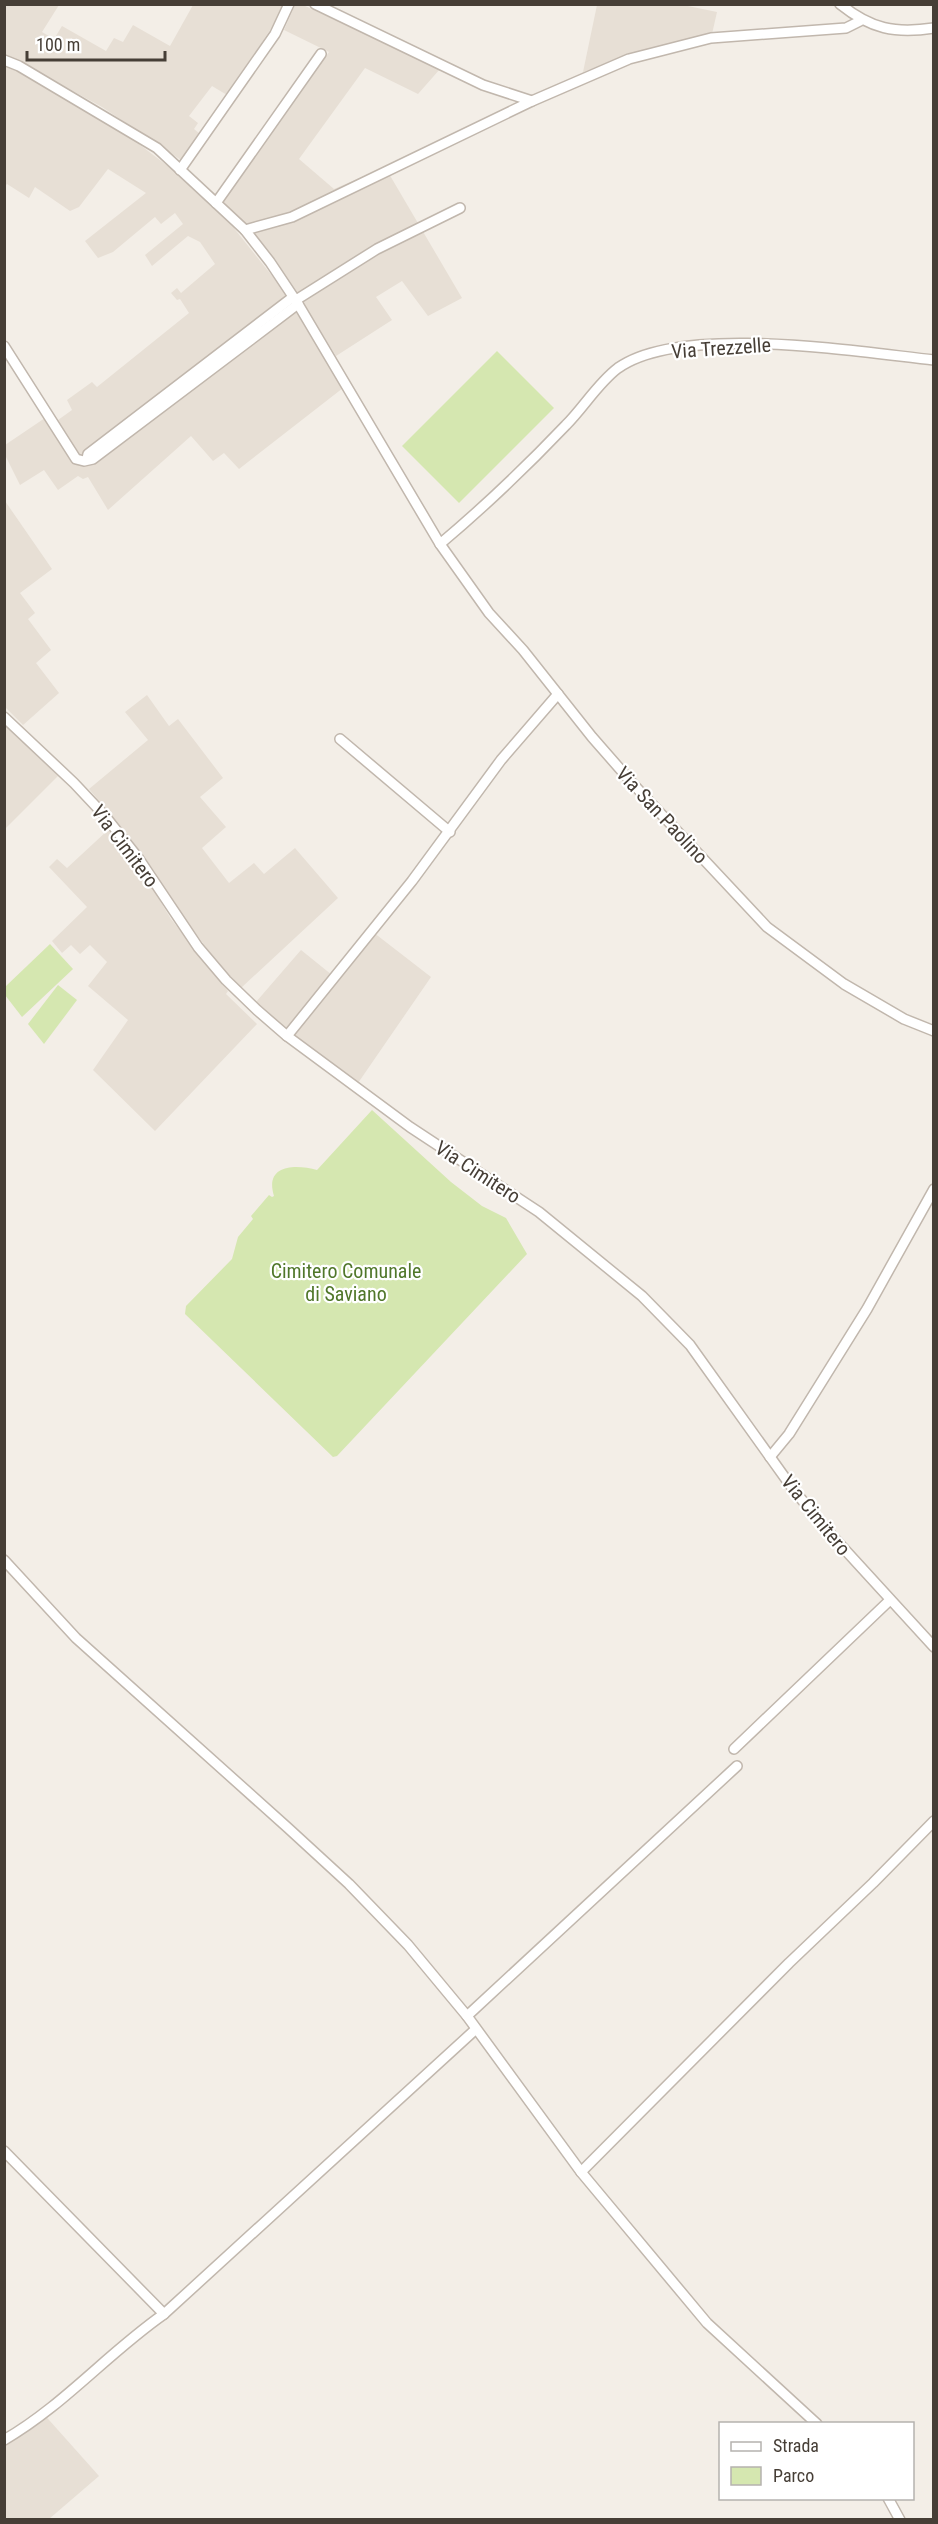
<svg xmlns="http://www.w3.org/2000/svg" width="938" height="2524" font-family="'Roboto Condensed',sans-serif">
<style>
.residential{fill:#e7dfd5}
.green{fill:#d5e7b0}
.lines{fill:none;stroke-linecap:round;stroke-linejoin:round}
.street-casing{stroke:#c1b7ad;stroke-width:12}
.street{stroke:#fff;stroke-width:9}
.labels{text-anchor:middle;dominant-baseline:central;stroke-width:4.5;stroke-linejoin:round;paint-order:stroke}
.street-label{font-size:20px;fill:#463e36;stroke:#fff}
.park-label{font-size:20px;fill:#50772a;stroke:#fff}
</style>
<rect width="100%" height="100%" fill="#f3eee7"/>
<!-- residential -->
<g class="residential">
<path d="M5,5h54l-17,27 12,7 8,-13 44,25 8,-13 9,4 10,-17 37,21 23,-41h89l-8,19 -47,71 -15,-9 -23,30 9,7 -4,6 6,5 -19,26 -79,-53 -84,-46 -13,-5z"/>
<path d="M295,5h8l137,64 -22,25 -53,-26 -66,91 35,30 51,-22 77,131 -34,18 -26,-35 -26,16 16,23 -56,36 -61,-97 -52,-58 106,-149 -45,-22z"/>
<path d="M597,5h86l34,7 -5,22 -77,19 -52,19z"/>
<path d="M5,66l29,13 97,59 38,29 64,60 48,60 62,101 -104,81 -15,-16 -11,8 -22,-25 -83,74 -20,-33 -5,2 -5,-3 -20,14 -14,-20 -24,15 -15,-30v-10l40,-27 5,-8 8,10 14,-10 -5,-10 25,-18 5,5 92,-74 -9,-14 -3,1 -6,-7 6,-5 4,5 34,-29 -15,-22 -12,-6 -36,30 -7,-11 38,-31 -8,-11 -14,11 -6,-7 -42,35 -15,6 -13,-17 61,-48 -38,-24 -29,38 -9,4 -35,-24 -6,11 -22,-14 -2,2z"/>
<path d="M5,501l47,68 -32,24 15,20 -7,6 23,31 -15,13 23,30 -36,32 -18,-18z"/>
<path d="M147,695l22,31 9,-7 45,59 -23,19 26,30 -24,21 27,35 25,-20 10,11 31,-26 43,50 -97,90 -27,-30 -40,-54 1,-2 -15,-18 -5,-12 -28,-38 -38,-45 59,-49 -23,-28z"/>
<path d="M5,725l53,51 -53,53h-1z"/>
<path d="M108,830l26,28 37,61 57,72 -2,3 31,30 -102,107 -62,-61 35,-50 -40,-34 19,-24 -17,-17 -10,9 -9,-9 -9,8 -10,-12 35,-34 -38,-40 8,-8 10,9z"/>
<path d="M369,929l62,48 -73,106 -71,-54 -31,-27 45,-52 31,25z"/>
<path d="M41,2411l58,65 -50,43 -44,1v-84z"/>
</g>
<!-- green -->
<g class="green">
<path d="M497,351l57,57 -95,95 -57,-57z"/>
<path d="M50,944l23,25 -51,48 -17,-22v-8z"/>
<path d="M58,985l19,15 -33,44 -16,-20z"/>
<path d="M372,1110l79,72 31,24 24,12 21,36 -190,202 -4,1 -148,-143 1,-8 46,-47 6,-22 15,-18 -2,-3 18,-21 3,2 2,-1c-10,-32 22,-32 43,-26z"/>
</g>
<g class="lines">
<!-- street casing -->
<g class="street-casing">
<g id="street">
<path d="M315,4l168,81 49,16"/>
<path d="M840,4c31,25 55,30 94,24"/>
<path d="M4,60l15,6 138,82 88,82 25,32 28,42 142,240 49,69 34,37 69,87 42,48 133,142 77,57 60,35 30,12"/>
<path d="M180,170l95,-136 14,-30"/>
<path d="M216,203l105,-149"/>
<path d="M245,230l47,-13 240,-116 97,-42 82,-21 135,-10 14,-7"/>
<path d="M296,300l81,-51 83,-41"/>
<path d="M4,346l72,113 8,2 9,-2 205,-155"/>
<path d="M87,459l1,-5 205,-157"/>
<path d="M440,544c44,-37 86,-77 126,-119 18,-18 32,-42 52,-57 63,-45 240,-16 316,-8"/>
<path d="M4,717l70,66 31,33 34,43 59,88 28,33 31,30 30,26 123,91 129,85 103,84 48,49 103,144 33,40 108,118"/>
<path d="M340,739l110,93"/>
<path d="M287,1036l125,-155 89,-121 57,-66"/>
<path d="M770,1457l19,-23 78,-125 67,-120"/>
<path d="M4,1560l72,78 212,190 61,56 59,61 59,71 114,156 126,151 110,101"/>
<path d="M734,1749l156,-149"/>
<path d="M467,2016l270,-250"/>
<path d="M4,2151l160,163 312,-285"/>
<path d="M581,2172l208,-209 84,-80 61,-62"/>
<path d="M4,2440c59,-34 104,-87 160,-126"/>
<path d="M888,2498l12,22"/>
</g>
</g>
<!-- street -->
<use href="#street" class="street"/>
</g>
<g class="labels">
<!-- street labels -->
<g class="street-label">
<text transform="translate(721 348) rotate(-4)">Via Trezzelle</text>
<text transform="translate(662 815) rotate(47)">Via San Paolino</text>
<text transform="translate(125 846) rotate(53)">Via Cimitero</text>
<text transform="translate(478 1172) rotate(33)">Via Cimitero</text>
<text transform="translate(816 1515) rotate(51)">Via Cimitero</text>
</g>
<!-- park labels -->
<g class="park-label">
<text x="346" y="1271">Cimitero Comunale<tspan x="346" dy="23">di Saviano</tspan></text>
</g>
</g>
<!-- border -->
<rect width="938" height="2524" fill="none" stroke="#463e36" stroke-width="12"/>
<!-- legend -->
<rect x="719" y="2422" width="195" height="78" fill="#ffffff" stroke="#b5b2af" stroke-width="1.5"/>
<rect x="731" y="2442" width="30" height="9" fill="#ffffff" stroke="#b5b2af" stroke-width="1.5"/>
<text x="773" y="2452" font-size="18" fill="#463e36">Strada</text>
<rect x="731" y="2467" width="30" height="18" fill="#d5e7b0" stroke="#b5b2af" stroke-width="1.5"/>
<text x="773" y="2482" font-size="18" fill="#463e36">Parco</text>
<!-- scale -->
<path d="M27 51v9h138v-9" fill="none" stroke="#463e36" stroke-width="3"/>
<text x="36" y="51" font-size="18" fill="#463e36" stroke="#ffffff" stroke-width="4.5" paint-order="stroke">100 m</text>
</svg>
